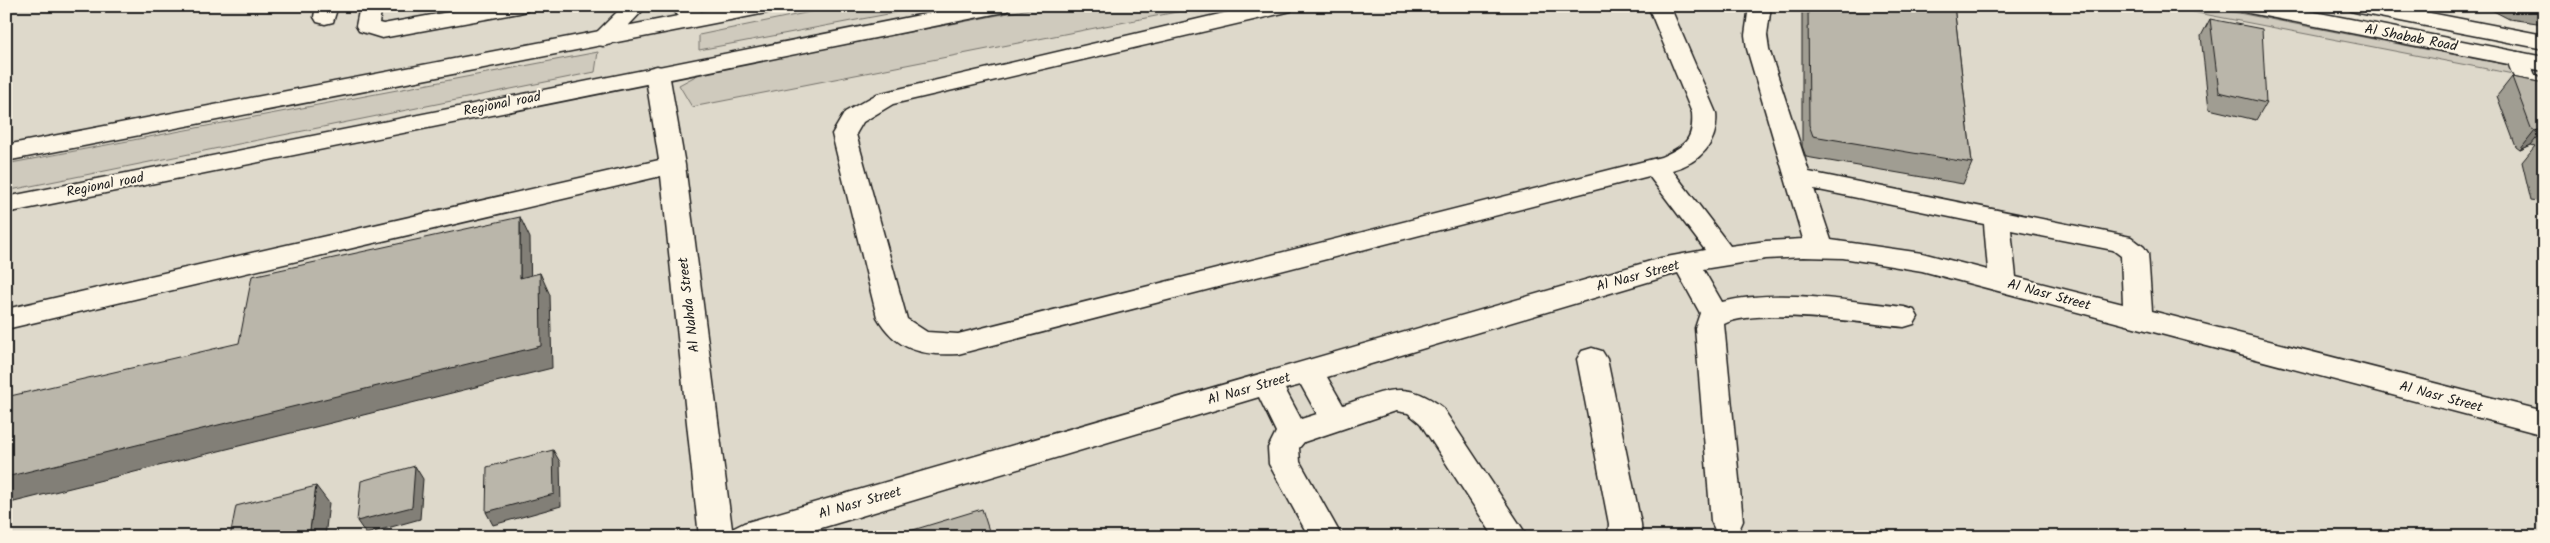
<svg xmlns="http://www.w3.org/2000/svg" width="2550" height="543" font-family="Kalam,sans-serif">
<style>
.built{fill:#ded9cb}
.green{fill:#cfcabd;stroke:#76736c}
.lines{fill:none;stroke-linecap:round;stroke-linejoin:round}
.minor-casing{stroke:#1c1c1c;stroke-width:3}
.major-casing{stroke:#1c1c1c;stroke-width:3}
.highway-casing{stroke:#1c1c1c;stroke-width:3}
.minor{fill:#fcf5e5;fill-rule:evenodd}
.major{fill:#fcf5e5;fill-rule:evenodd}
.highway{fill:#fcf5e5;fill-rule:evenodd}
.wall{fill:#a09d92;stroke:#1c1c1c}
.shaded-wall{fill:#827f77;stroke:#1c1c1c}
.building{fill:#bab6aa;stroke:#1c1c1c}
.labels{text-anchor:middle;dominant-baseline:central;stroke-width:4;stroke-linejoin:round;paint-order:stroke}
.street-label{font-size:14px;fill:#1c1c1c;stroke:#fcf5e5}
</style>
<rect width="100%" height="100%" fill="#eee8d9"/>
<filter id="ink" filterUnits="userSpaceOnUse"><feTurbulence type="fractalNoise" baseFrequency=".02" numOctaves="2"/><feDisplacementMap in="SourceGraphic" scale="10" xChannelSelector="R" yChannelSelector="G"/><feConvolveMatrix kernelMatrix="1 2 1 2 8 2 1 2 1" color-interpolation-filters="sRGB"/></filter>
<g filter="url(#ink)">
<!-- built -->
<path class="built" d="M6,6h2203l335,63v468h-2538z"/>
<!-- green -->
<g class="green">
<path d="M839,6h91l-231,44v-15z"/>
<path d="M1045,6h162l-515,101 -13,-22 24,-13z"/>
<path d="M2162,6h40l342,66v8z"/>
<path d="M598,52l-3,20 -589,119v-27z"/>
</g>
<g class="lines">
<!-- minor casing -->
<g class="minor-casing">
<g id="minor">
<path d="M316,6h22l-5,16 -8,2 -8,-2 -3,-5z"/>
<path d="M360,6h22l-3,17 4,1 98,-18h49l-3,5 -8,2 -137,25 -23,-7 -3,-5z"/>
<path d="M623,6h24l-36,38 -8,2 -8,-2 -3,-5 3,-5z"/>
<path d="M670,6h25l14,13 -3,5c-14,3 -28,-6 -36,-18z"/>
<path d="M1254,6h40l-3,5 -8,2 -390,91 -30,18 -7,12 51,185 20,13 31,2 703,-177c24,-11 33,-17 31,-44l-44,-107h22l46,107c3,30 -16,50 -44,57l58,76 36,-5 37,-2 -56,-190 -2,-14 4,-29h22l-4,29 2,14 40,123 322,65 13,10 4,6 4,58 392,100v24l-622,-164 -79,-13 -40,-1 -37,2 -63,10 19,33c58,-14 124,-1 182,5l10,3 4,7 -4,7 -10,3c-41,-4 -146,-20 -180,-3l19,197 -4,9 -12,4 -12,-4 -4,-9 -16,-193 5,-15 -22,-40 -351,104 16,28c40,-13 62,-27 99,2l86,130h-34l-74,-114 -12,-10 -12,-2 -92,31 -5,6 1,14 42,75h-33l-40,-73 -1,-16 8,-16 -17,-35 -468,140h-92l-38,-361 -655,153v-20l653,-149 -14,-87 4,-5 8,-2 8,2 4,5 16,92 47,364 12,-6 917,-265 44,-8 -56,-74 -691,178c-36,2 -62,-4 -81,-37l-45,-183 13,-22 32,-18zM1814,189l170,35 4,46 -66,-17 -91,-13zM2011,230l102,20 8,6 2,48 -107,-27zM1301,385l16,29 -16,5 -16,-30z"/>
<path d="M2518,52l8,2 9,21 9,4v16c-25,-6 -30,-13 -37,-36l3,-5z"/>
<path d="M1592,348l10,3 5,8 34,165 1,13h-34l1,-13 -32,-165 5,-8z"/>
</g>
</g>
<!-- major casing -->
<g class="major-casing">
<g id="major">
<path d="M2238,6h46l260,51v14l-295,-58 -8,-2z"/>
<path d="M2348,6h46l150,29v14l-185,-36 -8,-2z"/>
</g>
</g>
<!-- highway casing -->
<g class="highway-casing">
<g id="highway">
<path d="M730,6h47l-3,5 -8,2 -760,148v-16z"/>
<path d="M965,6h45l-3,5 -8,2 -993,200v-16z"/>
</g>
</g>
<!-- minor -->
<use href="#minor" class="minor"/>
<!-- major -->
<use href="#major" class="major"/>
<!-- highway -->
<use href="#highway" class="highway"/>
</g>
<!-- wall -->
<g class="wall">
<path d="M1802,6h152l18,157 -9,21 -157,-27 -4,-11z"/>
<path d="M2484,6h60v18l-35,-5z"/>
<path d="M2210,19l56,84 -10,17 -47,-11 -8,-73z"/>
<path d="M2512,77l32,6v119l-13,-2 -9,-38 13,-16 -4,-1 -11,5 -4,-3 -19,-51z"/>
</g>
<!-- shaded-wall -->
<g class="shaded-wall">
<path d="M2544,127v2l-13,16 -11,5 15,-19z"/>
<path d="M520,217l10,21 1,61 -11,-21z"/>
<path d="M540,273l10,22 2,73 -546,136v-27z"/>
<path d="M553,450l7,12 1,44 -68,19 -7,-13z"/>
<path d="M415,466l8,13 -3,40 -54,15 -9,-13z"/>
<path d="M316,486l13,17 -4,34h-16z"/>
</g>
<!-- building -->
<g class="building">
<path d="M1808,6h146l18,157 -159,-27 -4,-11z"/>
<path d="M2516,6h28v5l-26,-4z"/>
<path d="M2210,19l52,10 4,74 -47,-11z"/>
<path d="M2512,77l32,6v44l-9,4 -4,-3z"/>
<path d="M2538,142l6,2v24z"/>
<path d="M520,217v61l20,-5 1,73 -535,131v-80l233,-54 13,-67z"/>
<path d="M553,450l1,44 -68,18 1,-45z"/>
<path d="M415,466l-3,41 -55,14 4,-40z"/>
<path d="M316,486l-7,51h-79l6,-31z"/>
<path d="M982,509l9,28h-101z"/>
</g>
</g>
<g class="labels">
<!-- street labels -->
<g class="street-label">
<text transform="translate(2411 38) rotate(11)">Al Shabab Road</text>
<text transform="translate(502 104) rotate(-11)">Regional road</text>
<text transform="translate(105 185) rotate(-11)">Regional road</text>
<text transform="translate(1638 276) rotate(-15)">Al Nasr Street</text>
<text transform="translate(2049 295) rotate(15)">Al Nasr Street</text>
<text transform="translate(689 305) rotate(-97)">Al Nahda Street</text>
<text transform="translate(1249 389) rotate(-16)">Al Nasr Street</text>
<text transform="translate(2441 397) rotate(15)">Al Nasr Street</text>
<text transform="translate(860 503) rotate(-16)">Al Nasr Street</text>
</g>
</g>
<!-- margin -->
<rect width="2550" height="543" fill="none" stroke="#fcf5e5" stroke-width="25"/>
<rect x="12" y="12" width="2525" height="518" fill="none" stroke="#1c1c1c" stroke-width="2" filter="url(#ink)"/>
</svg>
